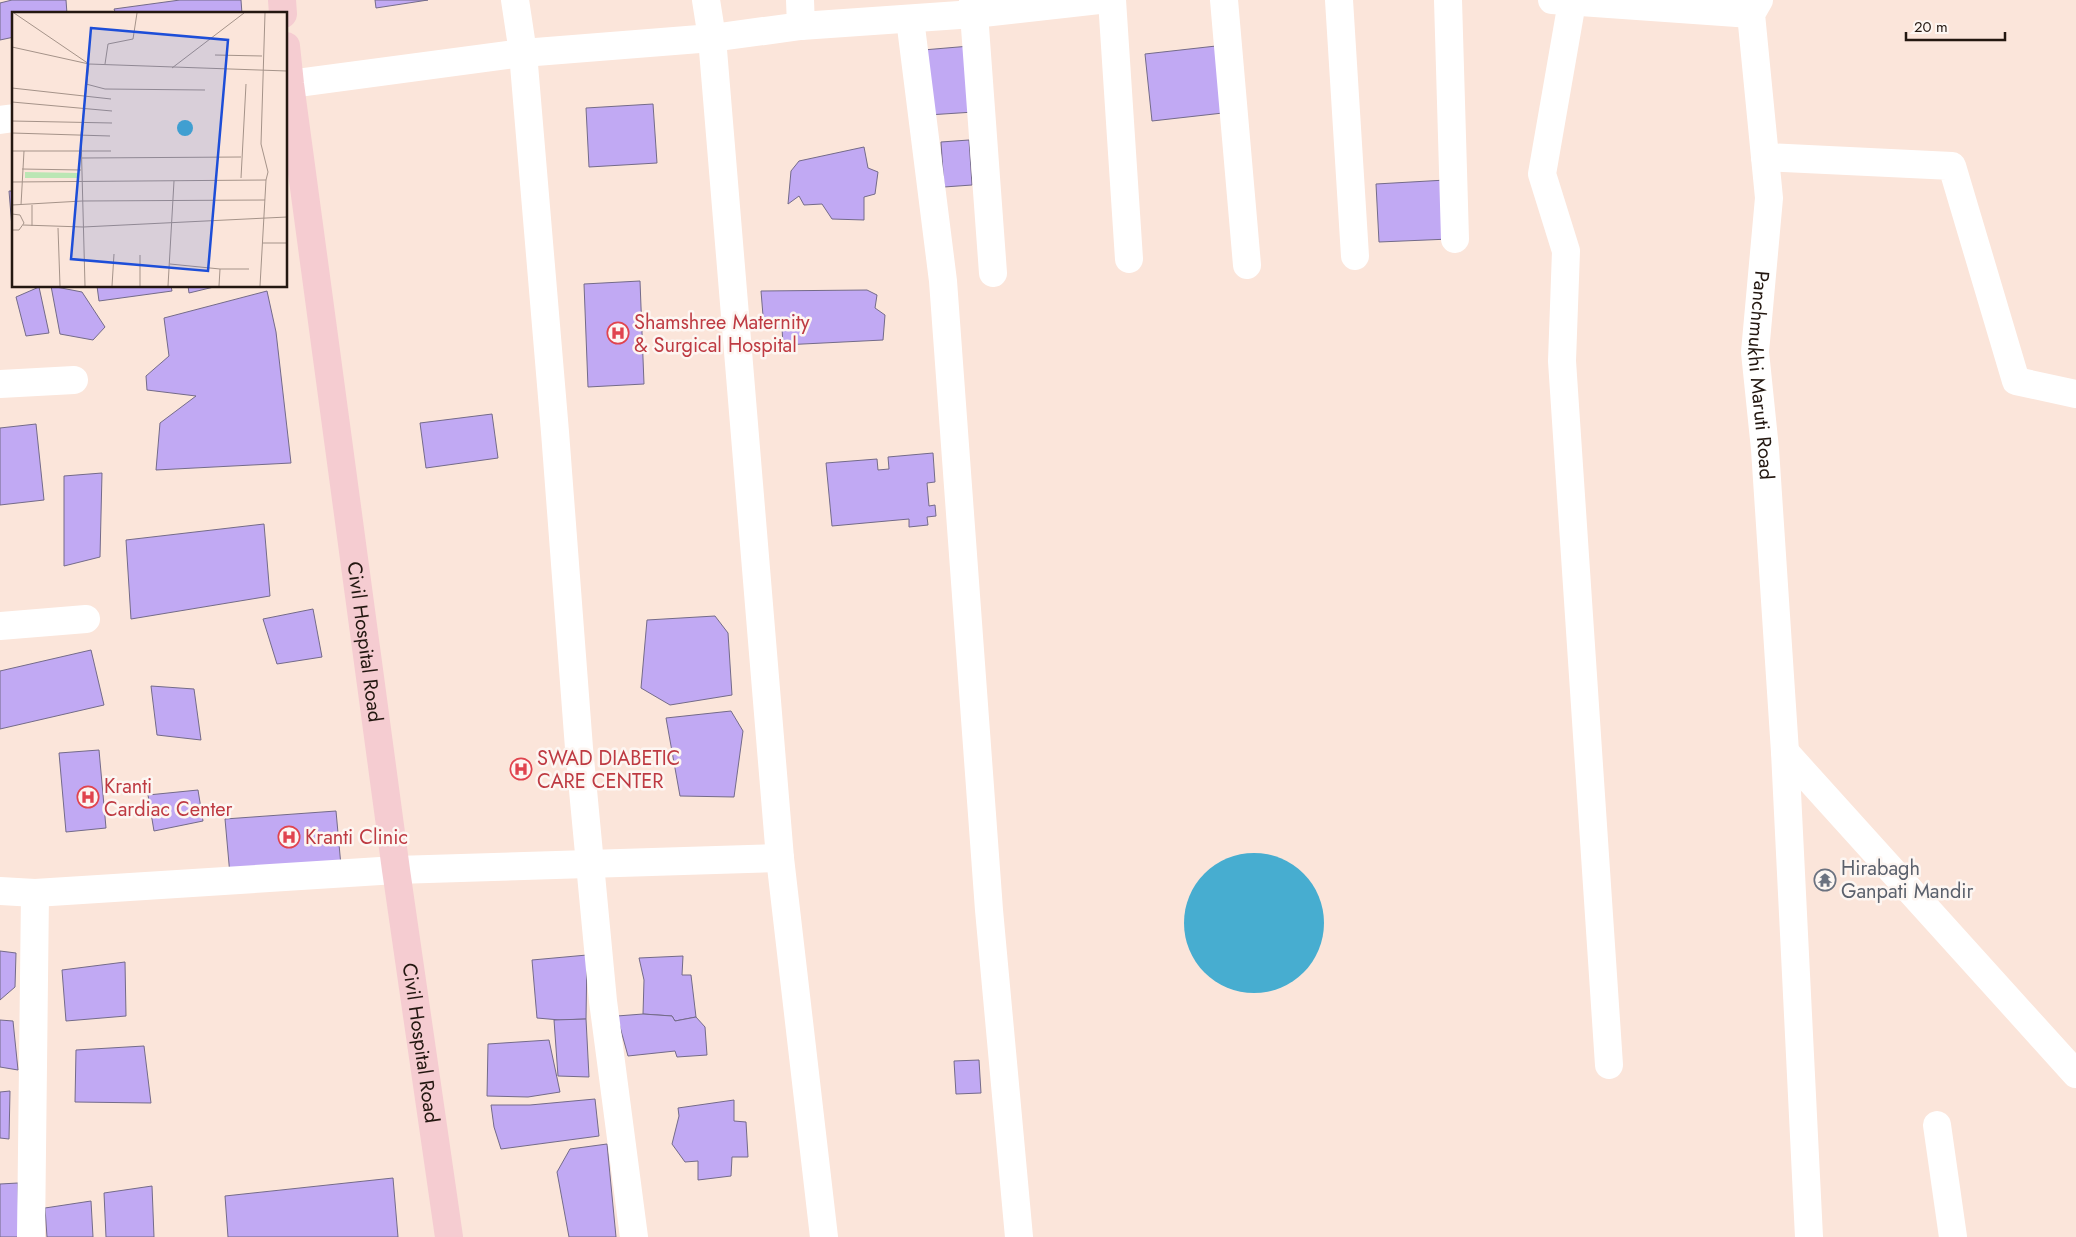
<svg xmlns="http://www.w3.org/2000/svg" width="2076" height="1237" font-family="Jost,sans-serif">
<style>
.water{fill:#47add0}
.building{fill:#c1a9f3;stroke:#746b89}
.lines{fill:none;stroke-linecap:round;stroke-linejoin:round}
.minor{stroke:#fff;stroke-width:28}
.tertiary{stroke:#fff;stroke-width:28}
.secondary{stroke:#f5ccd1;stroke-width:28}
.labels{text-anchor:middle;dominant-baseline:central;stroke-width:5;stroke-linejoin:round;paint-order:stroke}
.health-label{font-size:20px;fill:#be3a42;stroke:#fdf6f2;text-anchor:start}
.street-label{font-size:20px;fill:#231710;stroke:#fdf6f2}
.worship-label{font-size:20px;fill:#5b616d;stroke:#fdf6f2;text-anchor:start}
.inset-road{fill:none;stroke:#a59389;stroke-width:1}
.view{fill:#1d4ed8;fill-opacity:0.15;stroke:#1d4ed8;stroke-width:2.5}
.inset-edge{fill:none;stroke:#231710;stroke-width:2.5}
</style>
<rect width="100%" height="100%" fill="#fbe5da"/>
<!-- water -->
<circle class="water" cx="1254" cy="923" r="70"/>
<!-- building -->
<g class="building">
<path d="M12,0h54l1,14h-53v23l-14,3v-37z"/>
<path d="M180,0h61l1,14h-126l-2,-5z"/>
<path d="M375,0h53l-52,8z"/>
<path d="M970,46l4,66 -46,3 -5,-65z"/>
<path d="M1216,46l7,67 -71,8 -7,-67z"/>
<path d="M653,104l4,59 -68,4 -3,-59z"/>
<path d="M969,140l3,45 -28,2 -3,-45z"/>
<path d="M864,147l4,21 10,4 -3,22 -11,3v23l-32,-1 -10,-15 -18,1 -5,-9 -11,8 3,-33 8,-10z"/>
<path d="M1446,180l4,59 -71,3 -3,-58z"/>
<path d="M9,191h5v61z"/>
<path d="M640,281l4,103 -56,3 -4,-103z"/>
<path d="M51,286l31,6 23,35 -12,13 -33,-6z"/>
<path d="M97,286h74l1,5 -73,10z"/>
<path d="M188,286h30l-29,7z"/>
<path d="M39,287l10,46 -23,3 -10,-39z"/>
<path d="M867,290l10,5 -2,13 10,7 -2,25 -100,5 -1,-17h-18l-3,-37z"/>
<path d="M267,291l9,41 15,131 -135,7 4,-47 36,-27 -49,-6 -1,-14 23,-20 -5,-38z"/>
<path d="M492,414l6,44 -72,10 -6,-45z"/>
<path d="M36,424l8,76 -44,5v-77z"/>
<path d="M933,453l2,29 -8,1 2,23 6,-1 1,11 -9,1 1,8 -19,2v-8l-77,7 -6,-63 51,-4 1,11 11,-1 -1,-12z"/>
<path d="M102,473l-2,84 -36,9v-90z"/>
<path d="M264,524l6,72 -139,23 -5,-79z"/>
<path d="M313,609l9,48 -45,7 -14,-45z"/>
<path d="M715,616l13,17 4,62 -62,10 -29,-17 6,-68z"/>
<path d="M91,650l13,55 -104,24v-58z"/>
<path d="M151,686l43,3 7,51 -44,-5z"/>
<path d="M731,711l12,20 -9,66 -54,-1 -14,-78z"/>
<path d="M99,750l7,78 -40,4 -7,-79z"/>
<path d="M198,790l5,31 -49,10 -6,-36z"/>
<path d="M336,811l5,55 -111,9 -5,-56z"/>
<path d="M0,951l16,2 -1,34 -15,13z"/>
<path d="M587,955l-1,64 -26,1 -23,-2 -5,-58z"/>
<path d="M683,956l-1,19h9l5,42 -21,4 -3,-5 -29,-2 1,-34 -5,-22z"/>
<path d="M125,962l1,54 -60,5 -4,-51z"/>
<path d="M643,1014l29,2 3,5 21,-4 9,10 2,28 -30,2 -2,-6 -47,5 -11,-40z"/>
<path d="M586,1019l3,58 -31,-1 -4,-56z"/>
<path d="M0,1020l13,1 5,49 -18,-3z"/>
<path d="M549,1040l11,52 -32,5 -41,-1 1,-52z"/>
<path d="M144,1046l7,57 -76,-1 1,-52z"/>
<path d="M979,1060l2,33 -25,1 -2,-33z"/>
<path d="M10,1091l-1,48 -9,-1v-46z"/>
<path d="M595,1099l4,37 -98,13 -7,-22 -3,-22h39z"/>
<path d="M734,1100v21l12,1 2,35h-16l-1,19 -33,4v-19l-13,1 -13,-18 7,-28 -1,-8z"/>
<path d="M607,1144l9,93h-47l-12,-65 13,-23z"/>
<path d="M393,1178l5,59h-170l-3,-41z"/>
<path d="M18,1183l1,54h-19v-53z"/>
<path d="M152,1186l2,51h-48l-2,-44z"/>
<path d="M91,1201l2,36h-46l-2,-29z"/>
</g>
<g class="lines">
<!-- minor -->
<g class="minor">
<path d="M515,0l8,53 32,379 24,316 24,253 31,236"/>
<path d="M706,0l6,38 68,820 44,379"/>
<path d="M800,0l1,26"/>
<path d="M973,0l20,273"/>
<path d="M1112,0l17,259"/>
<path d="M1224,0l23,265"/>
<path d="M1339,0l16,256"/>
<path d="M1448,0l7,239"/>
<path d="M1572,2l-30,172 24,77 -4,110 47,704"/>
<path d="M910,19l33,262 46,629 30,327"/>
<path d="M0,120l14,-2"/>
<path d="M1765,157l187,9 64,215 60,13"/>
<path d="M0,384l74,-4"/>
<path d="M0,626l86,-7"/>
<path d="M0,891l35,2 361,-23 384,-12"/>
<path d="M1937,1125l16,112"/>
<path d="M31,1237l4,-344"/>
</g>
<!-- tertiary -->
<g class="tertiary">
<path d="M1552,0l199,14 1,-14"/>
<path id="s1" d="M1759,0l-8,14 18,184 -14,154 10,97 20,303 24,485"/>
<path d="M290,84l233,-31 189,-15 89,-12 173,-12 125,-14"/>
<path d="M1785,752l291,322"/>
</g>
<!-- secondary -->
<g class="secondary">
<path d="M282,0l1,14"/>
<path id="s2" d="M286,46l4,38 106,786 53,367"/>
</g>
</g>
<!-- icons -->
<defs>
<g id="hospital-ring" transform="scale(1.125)"><circle r="9.5" fill="#fdf6f2" stroke="#e0444e" stroke-width="1.5"/><path d="M-5-5h3v3.5h4V-5h3V5h-3V1.5h-4V5h-3Z" fill="#e0444e"/></g>
<g id="temple-ring" transform="scale(1.125)"><circle r="9.5" fill="#fdf6f2" stroke="#6b7280" stroke-width="1.5"/><path d="M0-6L5-2H3V0L6.5 2.5H4V6H1.5V3h-3V6H-4V2.5H-6.5L-3 0V-2H-5Z" fill="#6b7280"/></g>
</defs>
<g fill-rule="evenodd">
<use href="#hospital-ring" x="618" y="333"/>
<use href="#hospital-ring" x="521" y="769"/>
<use href="#hospital-ring" x="88" y="797"/>
<use href="#hospital-ring" x="289" y="837"/>
<use href="#temple-ring" x="1825" y="880"/>
</g>
<g class="labels">
<!-- health labels -->
<g class="health-label">
<text x="634" y="322">Shamshree Maternity<tspan x="634" dy="23">&amp; Surgical Hospital</tspan></text>
<text x="537" y="758">SWAD DIABETIC<tspan x="537" dy="23">CARE CENTER</tspan></text>
<text x="104" y="786">Kranti<tspan x="104" dy="23">Cardiac Center</tspan></text>
<text x="305" y="837">Kranti Clinic</text>
</g>
<!-- street labels -->
<g class="street-label">
<text stroke="none"><textPath href="#s1" startOffset="379">Panchmukhi Maruti Road</textPath></text>
<text stroke="none"><textPath href="#s2" startOffset="601">Civil Hospital Road</textPath></text>
<text stroke="none"><textPath href="#s2" startOffset="1006">Civil Hospital Road</textPath></text>
</g>
<!-- worship labels -->
<g class="worship-label">
<text x="1841" y="868">Hirabagh<tspan x="1841" dy="23">Ganpati Mandir</tspan></text>
</g>
</g>
<!-- overview -->
<g transform="translate(12 12)">
<rect width="275" height="275" fill="#fbe5da"/>
<path d="M13,160l53,1v5h-53z" fill="#bbe6b4"/>
<path d="M165 116a8 8 0 1 1 16 0a8 8 0 1 1-16 0Z" fill="#47add0"/>
<path class="inset-road" d="M2,1l75,51 198,7M0,35l77,17 -8,71 4,151M203,43l47,1M93,52l3,-20 25,-5 4,-26M160,56l72,-55M74,72l19,5 100,1M0,76l99,11M0,90l100,9M0,109l100,2M0,121l98,3M0,139h99M70,146l159,-1M10,157l59,1M229,166l5,-94M0,170l254,-2 2,-8 -7,-28 4,-131M0,193l70,-4 183,-1M9,193l3,-54M20,193v21M0,202l8,1 4,8 -5,7h-7M11,213l60,2 204,-10M46,216l2,58M250,231h25M158,252l50,5 -1,17M208,257h29M100,274l2,-32M128,274v-31M156,274l6,-105M248,274l6,-106"/>
<path class="view" d="M79,16l137,12 -20,231 -137,-12z"/>
<rect width="275" height="275" class="inset-edge"/>
</g>
<!-- scale -->
<path d="M1906 32v8h99v-8" fill="none" stroke="#231710" stroke-width="2.5"/>
<text x="1914" y="32" font-size="15" fill="#231710" stroke="#fdf6f2" stroke-width="4" paint-order="stroke">20 m</text>
</svg>
